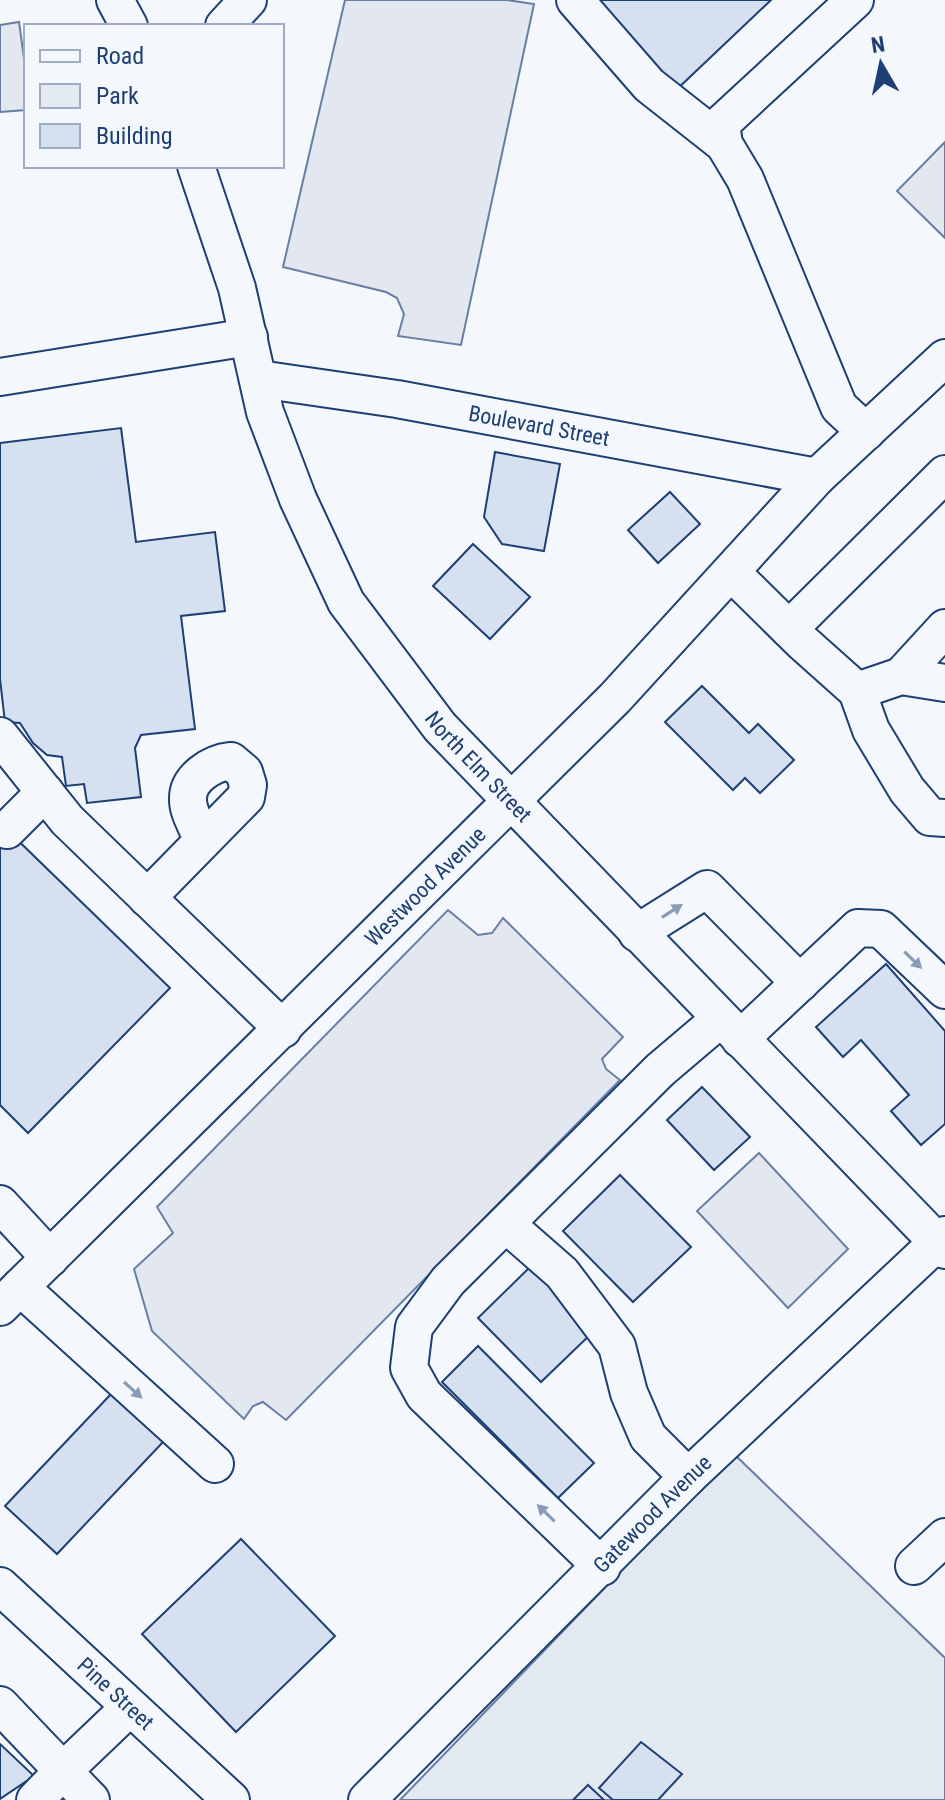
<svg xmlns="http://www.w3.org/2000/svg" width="945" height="1800" font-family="'Roboto Condensed',sans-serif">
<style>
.green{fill:#e3e9f0;stroke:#687fa3;stroke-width:2}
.parking{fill:#e3e8f0;stroke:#687fa3;stroke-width:2}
.building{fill:#d5e0f0;stroke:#1d3f73;stroke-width:2}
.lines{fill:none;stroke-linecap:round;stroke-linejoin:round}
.minor-casing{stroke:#1d3f73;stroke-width:40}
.minor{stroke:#f4f7fb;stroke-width:36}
.oneway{fill:#889bb7}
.labels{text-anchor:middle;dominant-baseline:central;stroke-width:6;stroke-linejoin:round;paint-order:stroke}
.street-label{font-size:22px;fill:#1d3f73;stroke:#f4f7fb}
</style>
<rect width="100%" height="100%" fill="#f4f7fb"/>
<!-- green -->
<path class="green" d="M734,1454l211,204v142h-545z"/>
<!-- parking -->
<g class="parking">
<path d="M345,0h162l27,4 -73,341 -63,-9 6,-22 -7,-16 -11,-6 -103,-25z"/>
<path d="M19,22l7,51v37l-26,2v-87z"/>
<path d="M945,142v96l-48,-47z"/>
<path d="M448,910l30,25 14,-2 11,-15 120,119 -21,22 4,10 14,11 -334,340 -23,-18 -10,4 -9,13 -92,-88 -18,-62 39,-36 -16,-26z"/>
<path d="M759,1153l89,96 -60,59 -91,-97z"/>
</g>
<!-- building -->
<g class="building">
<path d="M600,0h171l-97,92 -82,-84z"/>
<path d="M121,428l15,114 79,-10 10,79 -44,5 14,113 -54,6 -6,13 6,49 -54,6 -3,-19 -18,2 -4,-29 -15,-2 -14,-12 -13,-20 -15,-1 -5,-43v-236z"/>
<path d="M495,452l65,12 -16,87 -42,-7 -18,-27z"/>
<path d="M670,492l30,32 -42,39 -30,-33z"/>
<path d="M473,544l57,53 -40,42 -57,-53z"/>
<path d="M702,686l47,47 9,-9 36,36 -34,33 -15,-15 -12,12 -68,-68z"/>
<path d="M0,823l170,165 -142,145 -28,-28z"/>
<path d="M886,964l59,67v93l-24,21 -30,-34 18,-16 -48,-55 -18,17 -27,-30z"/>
<path d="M702,1087l48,50 -36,33 -47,-50z"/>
<path d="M620,1175l71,72 -58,55 -70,-71z"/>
<path d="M530,1267l64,64 -53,51 -63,-64z"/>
<path d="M478,1346l116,117 -36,35 -116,-116z"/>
<path d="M112,1393l52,48 -107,113 -52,-48z"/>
<path d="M241,1539l94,97 -99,96 -94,-98z"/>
<path d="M641,1742l41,32 -24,26h-45l-14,-12z"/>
<path d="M0,1744l34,32 -34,23z"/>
<path d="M588,1785l16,15h-31z"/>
</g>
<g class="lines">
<!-- minor casing -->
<g class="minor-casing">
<g id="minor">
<path d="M115,0l14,26"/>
<path d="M575,0l74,85 75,59"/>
<path d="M855,0l-134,124 3,20 21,35 94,228 27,25"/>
<path d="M224,26l24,-26"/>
<path id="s1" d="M196,166l41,122 28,124 33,87 48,103 94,125 505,523"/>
<path d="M0,377l249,-40"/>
<path id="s2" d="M259,379l138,20 420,78"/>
<path d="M731,572l70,69 56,50 14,39 36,60 23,27 15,1"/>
<path d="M789,629l156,-155"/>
<path d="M901,676l44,-48"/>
<path d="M857,691l44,-15 44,7"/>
<path d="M0,736l67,84 216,209"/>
<path d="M7,830l38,-38"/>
<path d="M147,898l99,-101 2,-12 -4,-13 -13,-11c-19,2 -44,17 -43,39 0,14 11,28 14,42"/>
<path d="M637,933l70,-44 93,94"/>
<path d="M740,1039l118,-111 23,1 64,61"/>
<path d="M0,1204l50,54"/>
<path d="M506,1224l56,49 55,73 12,47 19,44 40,40"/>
<path d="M20,1287l195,177"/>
<path id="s3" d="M0,1307l615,-609 202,-221 128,-119"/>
<path d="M914,1566l31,-29"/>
<path d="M602,1567l-178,-172 -15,-27 5,-41 34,-46 212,-211 60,-51"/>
<path id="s4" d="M0,1586l231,214"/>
<path d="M0,1705l63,66 -28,29"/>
<path d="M91,1800l-28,-29 66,-63"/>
<path id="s5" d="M367,1800l321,-323 257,-242"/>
</g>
</g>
<!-- minor -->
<use href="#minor" class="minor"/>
</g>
<!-- one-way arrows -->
<defs><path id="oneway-solid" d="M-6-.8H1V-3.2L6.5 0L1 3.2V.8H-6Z" transform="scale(2)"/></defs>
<g class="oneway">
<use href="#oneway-solid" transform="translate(672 911) rotate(-32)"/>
<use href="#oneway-solid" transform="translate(913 960) rotate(44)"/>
<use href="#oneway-solid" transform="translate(133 1390) rotate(42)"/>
<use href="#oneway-solid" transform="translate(546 1513) rotate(-136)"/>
</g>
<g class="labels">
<!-- street labels -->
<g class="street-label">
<text stroke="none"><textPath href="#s2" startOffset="284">Boulevard Street</textPath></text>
<text stroke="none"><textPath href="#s1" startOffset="674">North Elm Street</textPath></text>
<text stroke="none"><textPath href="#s3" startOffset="598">Westwood Avenue</textPath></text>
<text stroke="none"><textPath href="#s5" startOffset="404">Gatewood Avenue</textPath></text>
<text stroke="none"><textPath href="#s4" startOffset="158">Pine Street</textPath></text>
</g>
</g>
<!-- legend -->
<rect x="24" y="24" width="260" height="144" fill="#f4f7fb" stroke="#9eadc5" stroke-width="2"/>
<rect x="40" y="50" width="40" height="12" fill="#f4f7fb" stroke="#9eadc5" stroke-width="2"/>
<text x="96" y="64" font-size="24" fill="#1d3f73">Road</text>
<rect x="40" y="84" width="40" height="24" fill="#e3e9f0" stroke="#9eadc5" stroke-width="2"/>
<text x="96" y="104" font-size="24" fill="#1d3f73">Park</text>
<rect x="40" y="124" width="40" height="24" fill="#d5e0f0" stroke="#9eadc5" stroke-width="2"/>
<text x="96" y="144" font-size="24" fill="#1d3f73">Building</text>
<!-- north arrow -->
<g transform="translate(881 64) rotate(351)" stroke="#f4f7fb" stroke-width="6" paint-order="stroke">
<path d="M0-6L14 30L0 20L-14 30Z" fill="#1d3f73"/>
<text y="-12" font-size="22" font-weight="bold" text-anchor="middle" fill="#1d3f73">N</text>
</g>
</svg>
